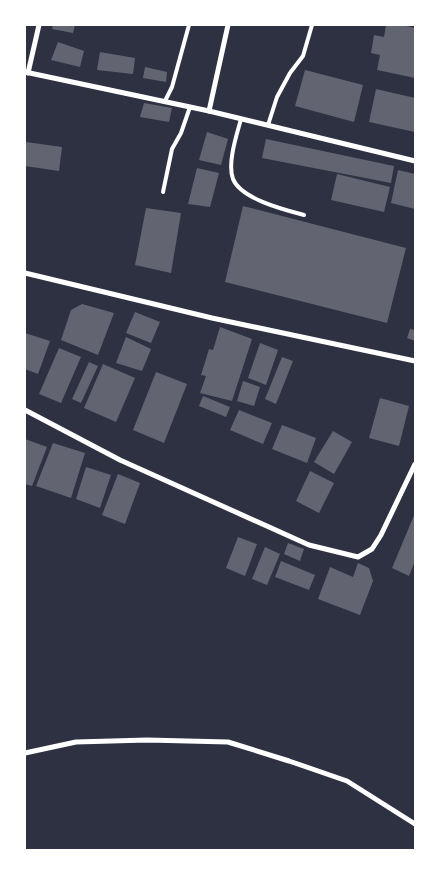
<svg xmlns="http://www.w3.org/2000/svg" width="440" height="875" font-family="'Roboto Condensed',sans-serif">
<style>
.building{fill:#626471}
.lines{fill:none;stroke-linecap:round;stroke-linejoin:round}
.service{stroke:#fff;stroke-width:4}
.minor{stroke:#fff;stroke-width:5}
</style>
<rect width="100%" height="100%" fill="#2d3142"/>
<!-- building -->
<g class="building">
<path d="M53,25h22l-2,8 -21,-4z"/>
<path d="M386,25h16l13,3v50l-38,-8 3,-15 -9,-2 3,-18 10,2z"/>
<path d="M58,42l26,9 -4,16 -29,-7z"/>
<path d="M100,52l35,6 -2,16 -36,-4z"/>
<path d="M145,67l22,5 -1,10 -23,-4z"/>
<path d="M305,70l58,15 -9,37 -59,-16z"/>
<path d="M376,89l39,9v34l-46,-10z"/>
<path d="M144,103l28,5 -3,14 -29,-5z"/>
<path d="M207,132l21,7 -7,26 -22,-5z"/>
<path d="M266,139l128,27 -3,17 -129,-25z"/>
<path d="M26,142l36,5 -3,24 -34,-5z"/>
<path d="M197,168l22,5 -9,34 -22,-3z"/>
<path d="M398,170l17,4v35l-24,-6z"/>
<path d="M337,174l53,13 -6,25 -53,-12z"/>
<path d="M243,206l163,42 -19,75 -162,-41z"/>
<path d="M146,208l35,5 -10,60 -36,-8z"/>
<path d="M82,304l32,9 -16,42 -37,-15 10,-30z"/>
<path d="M135,312l25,10 -9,21 -25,-10z"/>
<path d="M220,327l32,12 -20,62 -32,-8 6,-17 -5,-1 8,-26 4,1z"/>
<path d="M410,329l5,1v11l-8,-3z"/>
<path d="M25,333l25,8 -12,33 -13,-5z"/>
<path d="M126,337l25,12 -9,22 -26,-8z"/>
<path d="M260,343l18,7 -12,35 -18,-7z"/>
<path d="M59,348l22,9 -20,46 -22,-9z"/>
<path d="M282,357l11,4 -17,43 -11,-5z"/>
<path d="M89,362l9,4 -17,37 -9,-4z"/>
<path d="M103,364l32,14 -19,44 -32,-14z"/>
<path d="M156,372l31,12 -23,59 -31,-13z"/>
<path d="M243,381l17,6 -6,19 -17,-5z"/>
<path d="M203,396l27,11 -4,10 -27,-11z"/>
<path d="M380,398l29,8 -10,40 -30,-8z"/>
<path d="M239,410l33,13 -9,21 -33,-14z"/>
<path d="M282,425l34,13 -9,25 -35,-14z"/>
<path d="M333,431l19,11 -18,32 -20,-12z"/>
<path d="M25,439l22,8 -15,39 -7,-2z"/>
<path d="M53,443l32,10 -14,45 -35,-12z"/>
<path d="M86,467l25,8 -11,33 -24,-9z"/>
<path d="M310,471l24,12 -15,30 -23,-12z"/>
<path d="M118,474l22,9 -15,41 -23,-9z"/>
<path d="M415,513v48l-6,15 -17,-8z"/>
<path d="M238,537l19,7 -12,32 -19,-8z"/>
<path d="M288,543l16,6 -4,12 -16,-7z"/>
<path d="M265,547l15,7 -13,31 -15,-6z"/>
<path d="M281,561l34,14 -6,15 -34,-13z"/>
<path d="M358,563l11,5 4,13 -13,34 -42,-16 12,-32 23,10z"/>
</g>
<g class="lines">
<!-- service -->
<g class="service">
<path d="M165,101l7,-14 17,-62"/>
<path d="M241,119c-4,15 -14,44 -8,60 8,20 52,31 71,36"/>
<path d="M268,125l9,-28 13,-24 13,-17 9,-31"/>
<path d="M163,192l9,-43 9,-16 9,-26"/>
</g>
<!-- minor -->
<g class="minor">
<path d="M25,72l184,39 206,50"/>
<path d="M28,73l11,-48"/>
<path d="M209,111l19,-86"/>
<path d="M25,273l187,45 203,43"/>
<path d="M25,410l95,50 189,85 49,12 14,-8 9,-14 34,-71"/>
<path d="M25,753l51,-11 71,-2 81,2 61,19 58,20 68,43"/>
</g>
</g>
<!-- border -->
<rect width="440" height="875" fill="none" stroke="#ffffff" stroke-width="52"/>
</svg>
